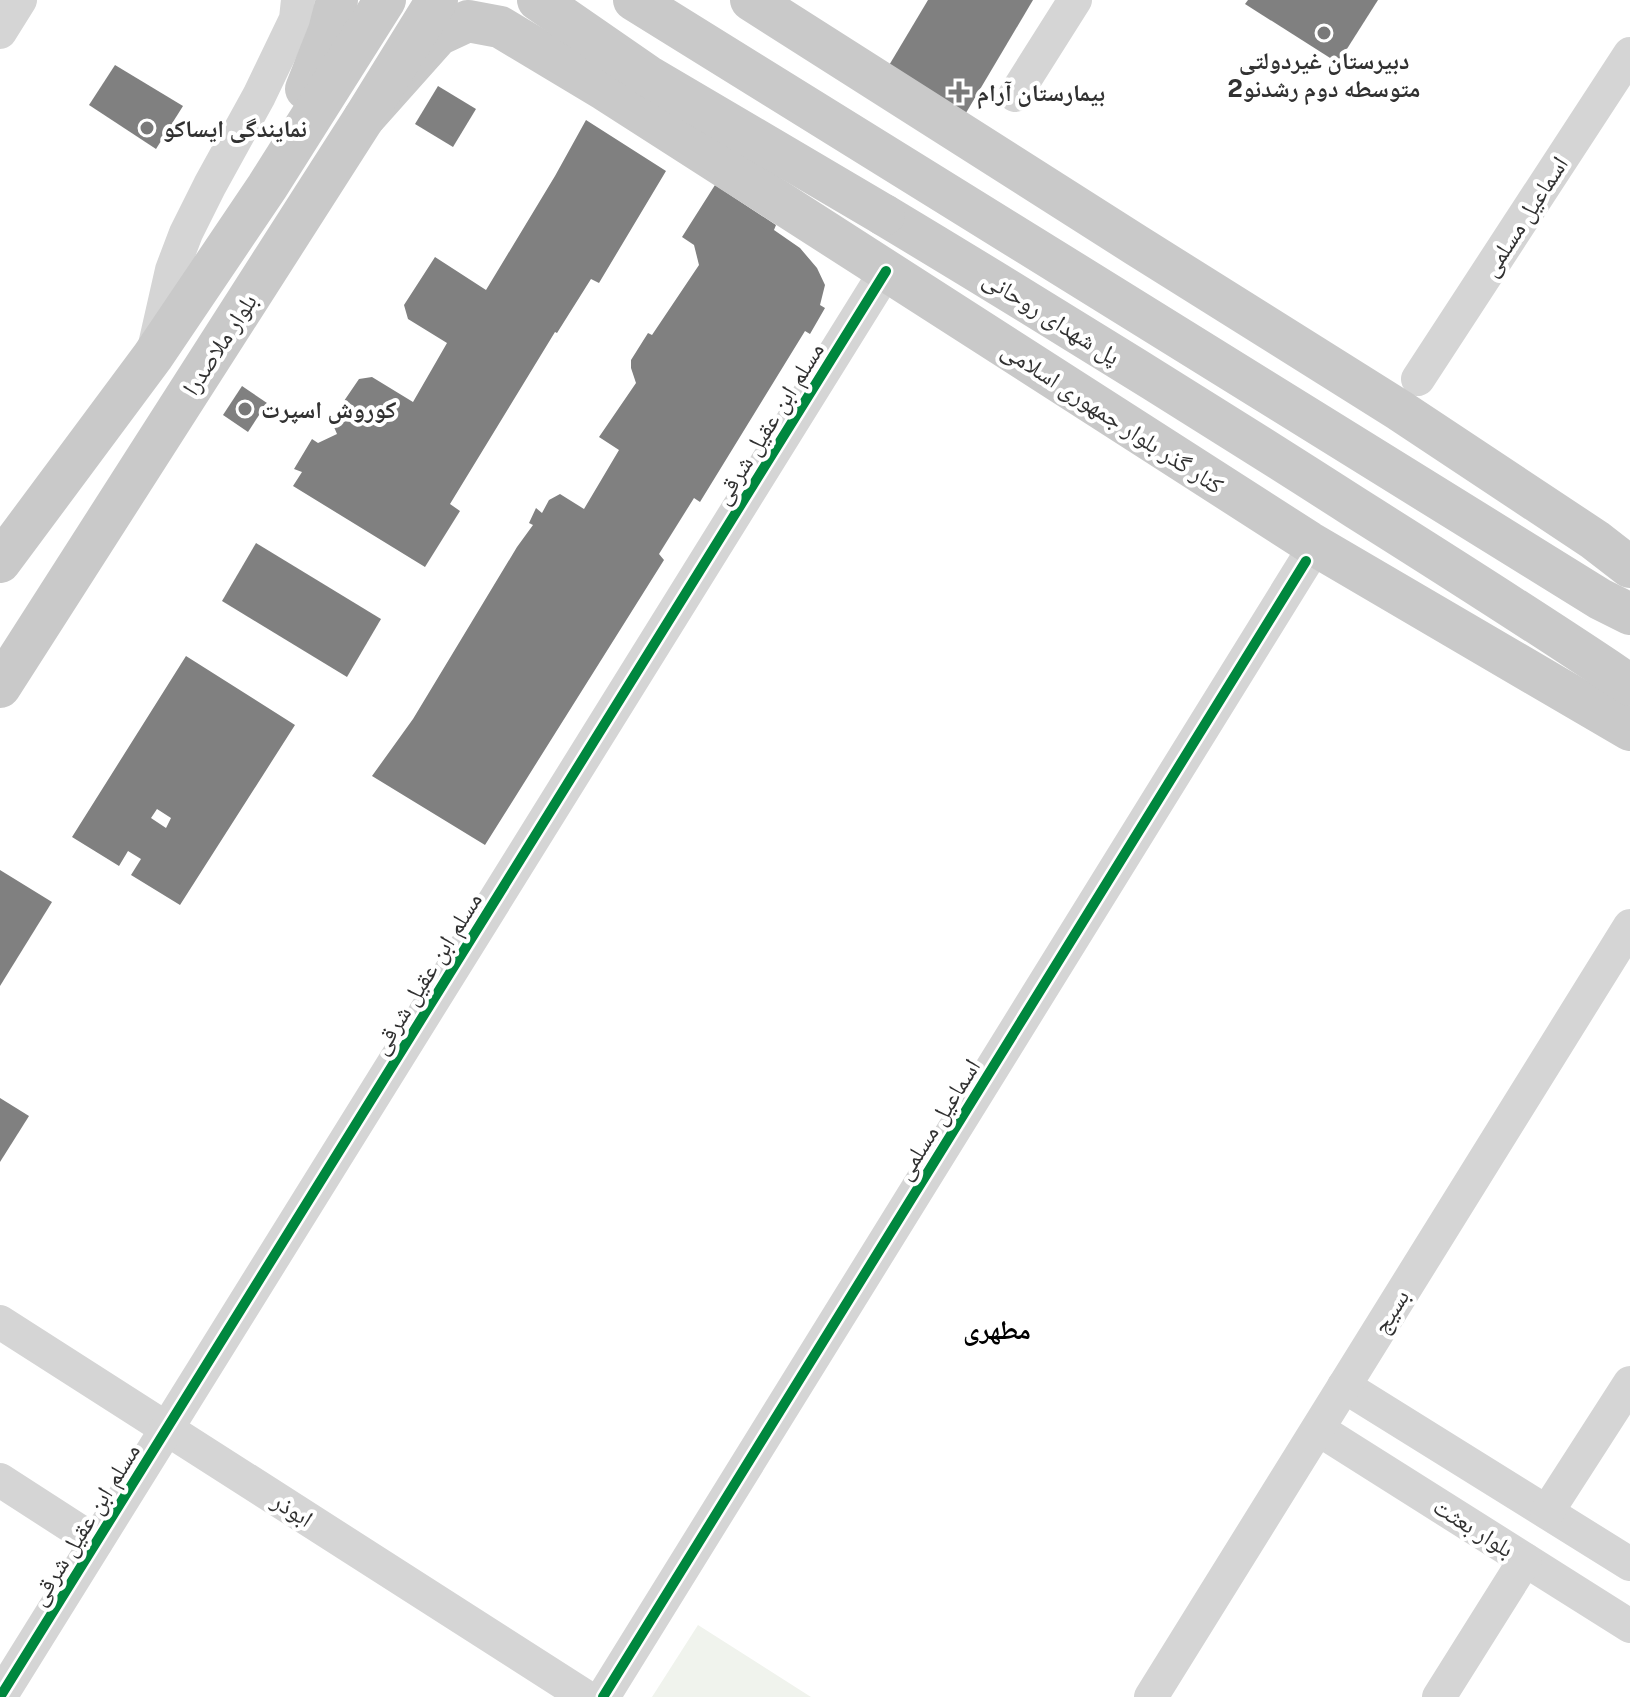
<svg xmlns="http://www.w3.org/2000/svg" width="1630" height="1697" font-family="'Public Sans','Noto Naskh Arabic',sans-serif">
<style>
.green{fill:#f0f3ed}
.building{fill:#808080;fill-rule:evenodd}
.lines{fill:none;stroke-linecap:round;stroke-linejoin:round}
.minor{stroke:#d5d5d5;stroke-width:34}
.major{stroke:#c9c9c9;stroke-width:42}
.major-bridge{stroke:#c9c9c9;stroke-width:42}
.cycleway-casing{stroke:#fff;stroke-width:15}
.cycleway{stroke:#00873e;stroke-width:10}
.poi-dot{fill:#797979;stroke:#fff;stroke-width:3}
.labels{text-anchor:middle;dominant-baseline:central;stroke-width:8;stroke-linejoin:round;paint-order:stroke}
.poi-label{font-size:24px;font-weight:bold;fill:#313131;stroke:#fff;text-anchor:start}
.street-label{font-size:24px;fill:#313131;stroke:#fff}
.neighbourhood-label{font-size:26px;font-weight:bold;fill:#000;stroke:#fff}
</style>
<rect width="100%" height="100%" fill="#fff"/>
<!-- green -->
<path class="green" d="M698,1625l113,72h-159z"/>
<!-- building -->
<g class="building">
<path d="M928,0h105l-73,123 -78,-46z"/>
<path d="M1248,0h130l-40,63 -93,-59z"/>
<path d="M115,65l68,41 -27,43 -67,-44z"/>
<path d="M438,86l38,23 -23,38 -38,-23z"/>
<path d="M586,120l80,51 -67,112 -8,-4 -34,54 -2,-1 -105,172 10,7 -35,56 -132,-81 9,-14 -8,-3 18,-30 6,4 19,-9 -6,-14 28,-41 13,-2 41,25 34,-59 -39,-24 -4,-14 31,-48 51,33 69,-114z"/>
<path d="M715,185l61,40 -2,5 26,18 17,20 8,17 -5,20 5,3 -15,26 -5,-3 -105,171 -6,-4 -35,56 5,6 -179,285 -113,-69 41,-57 104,-172 16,-22 -4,-2 7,-15 6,5 7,-13 11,-6 24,15 35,-59 -20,-13 37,-54 -5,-15v-8l17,-27 4,2 47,-70 -5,-20 -12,-8z"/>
<path d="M242,386l25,17 -19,29 -25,-17z"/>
<path d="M256,543l125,76 -34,58 -125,-76z"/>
<path d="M186,656l109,69 -115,180 -49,-30 10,-16 -13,-8 -9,15 -47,-29zM157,809l14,9 -5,10 -15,-10z"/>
<path d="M0,870l52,32 -52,84z"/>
<path d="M0,1098l29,18 -29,46z"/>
</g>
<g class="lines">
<!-- minor -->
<g class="minor">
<path d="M0,32l20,-32"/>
<path d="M1015,95l60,-95"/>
<path d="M155,345l17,-75 14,-37 24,-48 49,-89 37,-77 2,-19"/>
<path d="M1418,379l212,-325"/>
<path d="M0,1322l586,375"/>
<path d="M1344,1386l286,178"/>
<path d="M1318,1429l312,197"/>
<path d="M0,1480l96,62"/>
<path d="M1547,1512l83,-129"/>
<path d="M0,1697l886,-1426"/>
<path d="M603,1697l703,-1136"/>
<path d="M1151,1697l479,-771"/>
<path d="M1439,1697l86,-137"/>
</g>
<!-- major -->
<g class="major">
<path d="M634,0l966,599 30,15"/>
<path d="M751,0l385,245 263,165 196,130 35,27"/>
<path d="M306,89l23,-58 8,-31"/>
<path d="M364,118l74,-83 30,-14 32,6 105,63 704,452 321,188"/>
<path d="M884,215c158,95 316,193 472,293 92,58 184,116 274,177"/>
<path d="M0,562l153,-206 114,-169 118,-187"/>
<path d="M0,687l364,-569 73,-118"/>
</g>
<!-- major-bridge -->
<path class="major-bridge" d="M538,0l110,76 236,139"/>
<!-- cycleway casing -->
<g class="cycleway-casing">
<g id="cycleway">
<path d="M0,1697l886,-1426"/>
<path d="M603,1697l703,-1136"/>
</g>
</g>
<!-- cycleway -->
<use href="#cycleway" class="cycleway"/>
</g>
<!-- markers -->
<g class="poi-dot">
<circle cx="1324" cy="33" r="8"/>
<path d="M955 80h8v8h8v8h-8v8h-8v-8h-8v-8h8z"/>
<circle cx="147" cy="128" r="8"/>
<circle cx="245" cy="409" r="8"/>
</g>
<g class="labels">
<!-- poi labels -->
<g class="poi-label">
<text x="1324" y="60" text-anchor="middle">دبیرستان غیردولتی<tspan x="1324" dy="28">متوسطه دوم رشدنو2</tspan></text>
<text x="977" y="92">بیمارستان آرام</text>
<text x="163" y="128">نمایندگی ایساکو</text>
<text x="261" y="409">کوروش اسپرت</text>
</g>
<!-- street labels -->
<g class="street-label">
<text transform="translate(1524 216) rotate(-57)">اسماعیل مسلمی</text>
<text transform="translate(1052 317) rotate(32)">پل شهدای روحانی</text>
<text transform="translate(219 344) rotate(-57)">بلوار ملاصدرا</text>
<text transform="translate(1113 417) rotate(33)">کنار گذر بلوار جمهوری اسلامی</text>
<text transform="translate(768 423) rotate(-58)">مسلم ابن عقیل شرقی</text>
<text transform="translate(426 973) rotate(-58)">مسلم ابن عقیل شرقی</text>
<text transform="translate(937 1119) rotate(-58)">اسماعیل مسلمی</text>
<text transform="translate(1390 1311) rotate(-58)">بسیج</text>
<text transform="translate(293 1509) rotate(33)">ابوذر</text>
<text transform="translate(84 1524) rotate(-58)">مسلم ابن عقیل شرقی</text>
<text transform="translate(1474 1527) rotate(32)">بلوار بعثت</text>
</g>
<!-- neighbourhood labels -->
<g class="neighbourhood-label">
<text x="997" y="1329">مطهری</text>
</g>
</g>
</svg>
